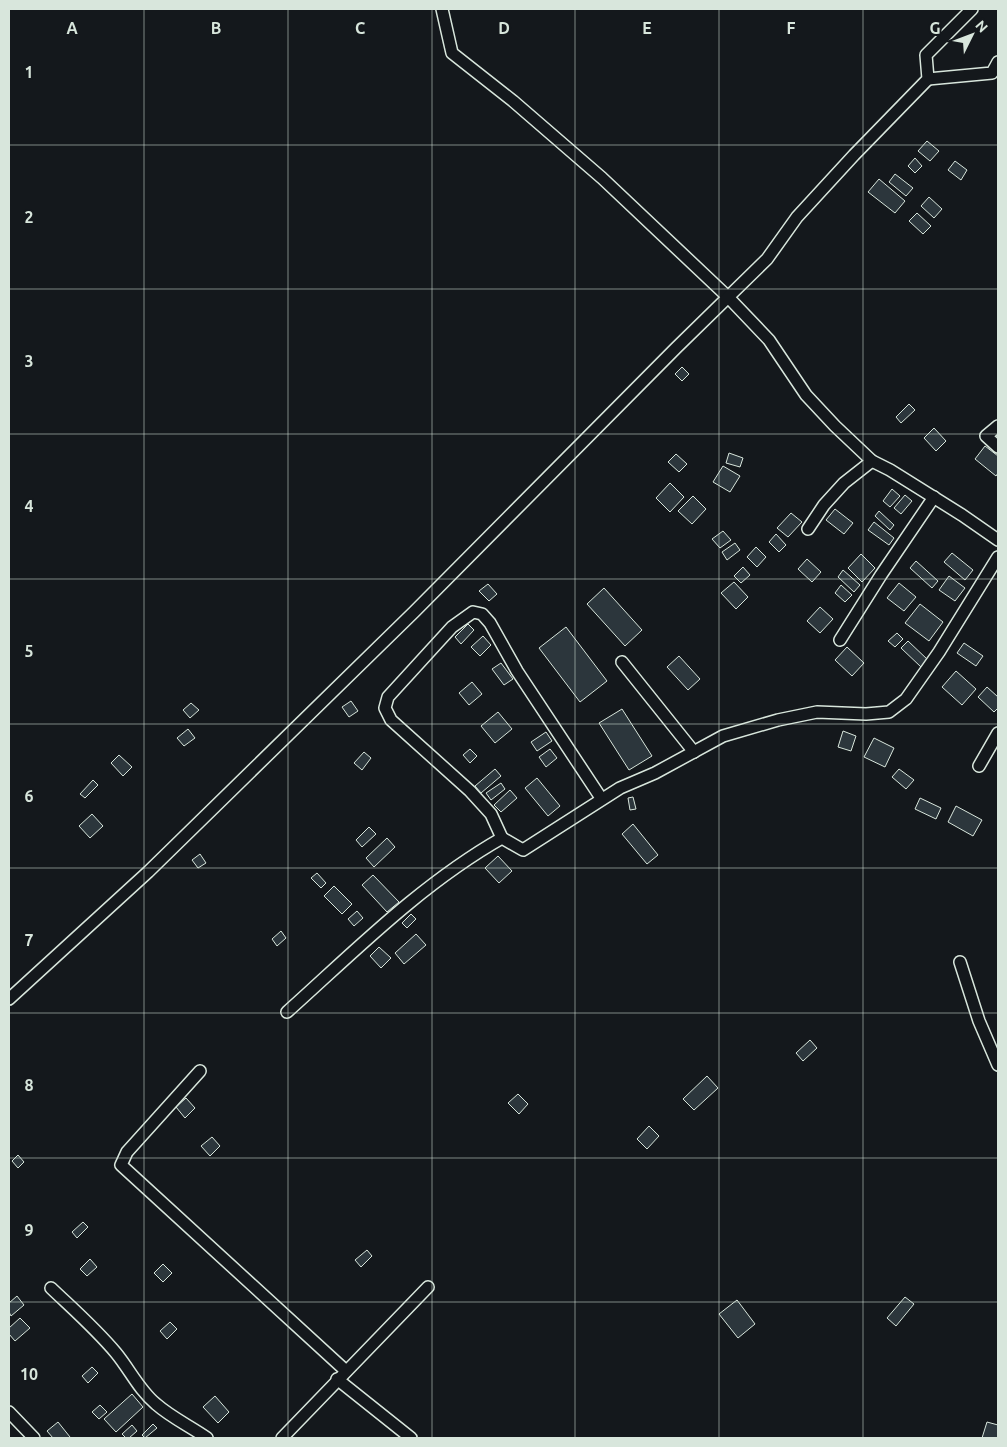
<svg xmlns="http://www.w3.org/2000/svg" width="1007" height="1447" font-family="Ubuntu,sans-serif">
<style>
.building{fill:#2c363c;stroke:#d8e6dc}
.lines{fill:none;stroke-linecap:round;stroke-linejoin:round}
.minor-casing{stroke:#d8e6dc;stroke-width:14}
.minor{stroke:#14181c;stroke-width:11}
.grid{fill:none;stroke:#d8e6dc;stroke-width:1;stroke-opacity:0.55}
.grid-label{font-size:16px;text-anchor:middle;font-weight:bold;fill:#d8e6dc;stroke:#14181c;stroke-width:4;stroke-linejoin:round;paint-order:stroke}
</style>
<rect width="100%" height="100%" fill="#14181c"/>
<!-- building -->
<g class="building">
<path d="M927,141l12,10 -9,10 -12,-10z"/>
<path d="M915,158l7,8 -7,7 -7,-7z"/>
<path d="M955,161l12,9 -6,10 -13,-10z"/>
<path d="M895,174l18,14 -7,8 -17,-14z"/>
<path d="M879,179l26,22 -10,12 -27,-21z"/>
<path d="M929,197l13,12 -8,9 -13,-12z"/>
<path d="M917,213l14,13 -8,8 -14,-13z"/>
<path d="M682,367l7,7 -7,7 -7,-7z"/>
<path d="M909,404l6,6 -14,13 -5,-6z"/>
<path d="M934,428l12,13 -10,10 -12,-13z"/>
<path d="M985,446l13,10v17l-2,3 -21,-17z"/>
<path d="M729,453l14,5 -3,9 -14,-4z"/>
<path d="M676,454l11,10 -8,8 -11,-10z"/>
<path d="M723,466l17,10 -10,16 -17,-10z"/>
<path d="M670,483l14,14 -14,15 -14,-14z"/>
<path d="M892,489l8,7 -10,11 -7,-6z"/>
<path d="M905,495l7,6 -11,13 -7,-6z"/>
<path d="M693,496l13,13 -14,15 -14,-13z"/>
<path d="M835,509l18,14 -9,11 -18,-14z"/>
<path d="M879,511l15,14 -4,5 -15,-14z"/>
<path d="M791,513l11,9 -14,15 -11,-9z"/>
<path d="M874,522l20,16 -5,7 -21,-15z"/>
<path d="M723,531l8,9 -11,8 -8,-9z"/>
<path d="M776,534l10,11 -7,7 -10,-10z"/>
<path d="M735,543l5,7 -13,10 -5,-8z"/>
<path d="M756,547l10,10 -9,10 -10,-10z"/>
<path d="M952,553l21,17 -8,10 -21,-18z"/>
<path d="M861,554l14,14 -13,14 -14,-14z"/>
<path d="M807,559l14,13 -9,10 -14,-13z"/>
<path d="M916,561l22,20 -6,7 -22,-20z"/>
<path d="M743,567l7,8 -9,8 -7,-7z"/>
<path d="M843,570l17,15 -6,7 -16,-15z"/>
<path d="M949,576l16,12 -10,13 -16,-11z"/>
<path d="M734,582l14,15 -12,12 -15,-16z"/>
<path d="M899,583l17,14 -12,14 -17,-13z"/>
<path d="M488,584l9,10 -8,7 -10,-10z"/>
<path d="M841,585l11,10 -7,7 -10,-9z"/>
<path d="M604,588l38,42 -17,16 -38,-42z"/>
<path d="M920,604l23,18 -14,19 -24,-18z"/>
<path d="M820,607l13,12 -13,14 -13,-12z"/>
<path d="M468,624l6,6 -13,14 -6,-7z"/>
<path d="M566,627l41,54 -27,21 -41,-54z"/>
<path d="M897,633l6,6 -8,8 -7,-6z"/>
<path d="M483,636l8,9 -11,11 -9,-9z"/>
<path d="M908,641l20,19 -7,7 -20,-19z"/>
<path d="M964,643l19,13 -7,10 -19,-13z"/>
<path d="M847,647l17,16 -12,13 -17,-16z"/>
<path d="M679,656l21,23 -12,11 -21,-23z"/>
<path d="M501,663l12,16 -9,6 -12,-16z"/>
<path d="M956,671l20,18 -14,16 -20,-18z"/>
<path d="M472,682l10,12 -13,11 -10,-12z"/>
<path d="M987,687l11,10v11l-4,4 -16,-15z"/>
<path d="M351,701l7,10 -9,6 -7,-10z"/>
<path d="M191,703l8,7 -9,8 -7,-8z"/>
<path d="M622,709l30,47 -23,14 -30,-47z"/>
<path d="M498,712l14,17 -17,14 -14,-17z"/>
<path d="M188,729l7,9 -11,8 -7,-8z"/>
<path d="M843,731l13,5 -5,15 -13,-4z"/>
<path d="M546,732l6,9 -15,10 -6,-9z"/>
<path d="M874,738l20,10 -9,19 -21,-10z"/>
<path d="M470,749l7,7 -7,7 -7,-8z"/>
<path d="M550,749l7,9 -11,9 -7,-10z"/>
<path d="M364,752l7,6 -9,12 -8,-7z"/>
<path d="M119,755l13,12 -9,9 -12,-13z"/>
<path d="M495,769l6,7 -20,17 -6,-7z"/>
<path d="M899,769l15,11 -8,9 -14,-12z"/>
<path d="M537,778l23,28 -12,10 -23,-28z"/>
<path d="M93,780l5,5 -13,13 -5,-4z"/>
<path d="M501,783l4,6 -14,11 -5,-7z"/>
<path d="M510,790l7,8 -16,14 -7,-7z"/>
<path d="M633,797l3,12 -6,1 -2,-12z"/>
<path d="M920,798l21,10 -5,11 -21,-10z"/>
<path d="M956,806l26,14 -9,16 -25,-14z"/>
<path d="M92,814l11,12 -13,12 -11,-12z"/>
<path d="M633,824l25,31 -11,9 -25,-30z"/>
<path d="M369,827l7,7 -14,13 -6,-7z"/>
<path d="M387,838l8,9 -21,20 -8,-9z"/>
<path d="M200,854l6,9 -8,5 -6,-8z"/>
<path d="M498,856l14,15 -13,12 -14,-15z"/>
<path d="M317,873l9,10 -5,5 -10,-10z"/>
<path d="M373,875l26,27 -12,10 -25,-27z"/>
<path d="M334,886l18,18 -10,10 -18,-18z"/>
<path d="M357,911l6,7 -9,8 -6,-7z"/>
<path d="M411,914l5,5 -9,9 -5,-5z"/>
<path d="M281,931l5,7 -9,8 -5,-7z"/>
<path d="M416,934l10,11 -22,19 -9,-11z"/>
<path d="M379,947l12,11 -10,10 -11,-12z"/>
<path d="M810,1040l7,8 -14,13 -7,-8z"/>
<path d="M707,1076l11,12 -24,22 -11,-11z"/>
<path d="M518,1094l10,10 -9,10 -11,-11z"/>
<path d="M186,1098l9,10 -10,10 -9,-11z"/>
<path d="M649,1126l10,10 -12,13 -10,-10z"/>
<path d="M212,1137l8,9 -10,10 -9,-10z"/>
<path d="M18,1155l6,7 -6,6 -6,-7z"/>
<path d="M83,1222l5,5 -11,11 -5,-6z"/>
<path d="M367,1250l5,6 -11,11 -6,-7z"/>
<path d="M90,1259l7,8 -10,9 -7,-7z"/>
<path d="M163,1264l9,9 -9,9 -9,-9z"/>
<path d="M17,1296l7,9 -13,11 -2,-4v-9z"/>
<path d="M905,1297l9,7 -18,22 -9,-8z"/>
<path d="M737,1300l18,24 -17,14 -19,-24z"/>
<path d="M20,1318l10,10 -15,13 -6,-7v-6z"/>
<path d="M170,1322l7,7 -10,10 -7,-8z"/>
<path d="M92,1367l6,6 -10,10 -6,-7z"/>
<path d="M132,1394l11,13 -27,25 -12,-13z"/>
<path d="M215,1396l14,16 -11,11 -15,-16z"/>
<path d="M100,1405l7,7 -8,7 -7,-7z"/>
<path d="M58,1422l12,15 -1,1h-16l-6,-7z"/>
<path d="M987,1422l11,3v13h-16z"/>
<path d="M153,1424l4,4 -12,10 -3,-3z"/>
<path d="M132,1425l5,6 -8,7h-3l-4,-4z"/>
</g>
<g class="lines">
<!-- minor casing -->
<g class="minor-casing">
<g id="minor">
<path d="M442,9l10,44 61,48 89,77 126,119 41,43 37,55 29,31 37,35 18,9 72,45 36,25"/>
<path d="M928,79l64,-6 6,-11"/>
<path d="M998,426l-12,10 12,11"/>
<path d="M808,529l16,-24 20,-22 28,-22"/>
<path d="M840,640l41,-65 53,-78"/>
<path d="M622,662l72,90"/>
<path d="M979,766l19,-33"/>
<path d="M502,838l-11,-24 -21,-23 -79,-71 -6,-12 3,-11 64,-70 21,-15 9,2 8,9 27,48 84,127"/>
<path d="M960,962l19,59 19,44"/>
<path d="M9,999l139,-127 266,-260 262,-264 91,-89 30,-42 57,-62 74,-76 -2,-24 46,-46"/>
<path d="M287,1012c68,-61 134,-128 215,-174l21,12 97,-62 35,-15 68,-37 55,-16 39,-8 49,2 23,-2 17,-13 33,-47 59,-95"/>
<path d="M200,1071l-73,81 -6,13 225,206"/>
<path d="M51,1288c22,21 45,41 65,65 14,17 23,37 40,51 16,14 34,22 51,34"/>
<path d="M337,1379l74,59"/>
<path d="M9,1412l25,26"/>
<path d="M282,1438l146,-151"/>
</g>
</g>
<!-- minor -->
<use href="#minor" class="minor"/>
</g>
<!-- grid -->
<path class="grid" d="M144,9v1429M288,9v1429M432,9v1429M575,9v1429M719,9v1429M863,9v1429M9,145h989M9,289h989M9,434h989M9,579h989M9,724h989M9,868h989M9,1013h989M9,1158h989M9,1302h989"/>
<g class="grid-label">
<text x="72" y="34">A</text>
<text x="216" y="34">B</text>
<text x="360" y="34">C</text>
<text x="504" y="34">D</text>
<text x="647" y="34">E</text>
<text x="791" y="34">F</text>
<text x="935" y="34">G</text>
<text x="29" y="78">1</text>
<text x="29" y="223">2</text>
<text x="29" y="367">3</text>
<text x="29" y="512">4</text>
<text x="29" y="657">5</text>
<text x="29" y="802">6</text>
<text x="29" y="946">7</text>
<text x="29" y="1091">8</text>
<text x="29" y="1236">9</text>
<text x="29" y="1380">10</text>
</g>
<!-- border -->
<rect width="1007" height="1447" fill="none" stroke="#d8e6dc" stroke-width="20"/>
<!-- north arrow -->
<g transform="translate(972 35) rotate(48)" stroke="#14181c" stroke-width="4" paint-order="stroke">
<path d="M0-4L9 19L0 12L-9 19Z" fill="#d8e6dc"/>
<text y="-8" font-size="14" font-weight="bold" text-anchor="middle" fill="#d8e6dc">N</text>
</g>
</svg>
